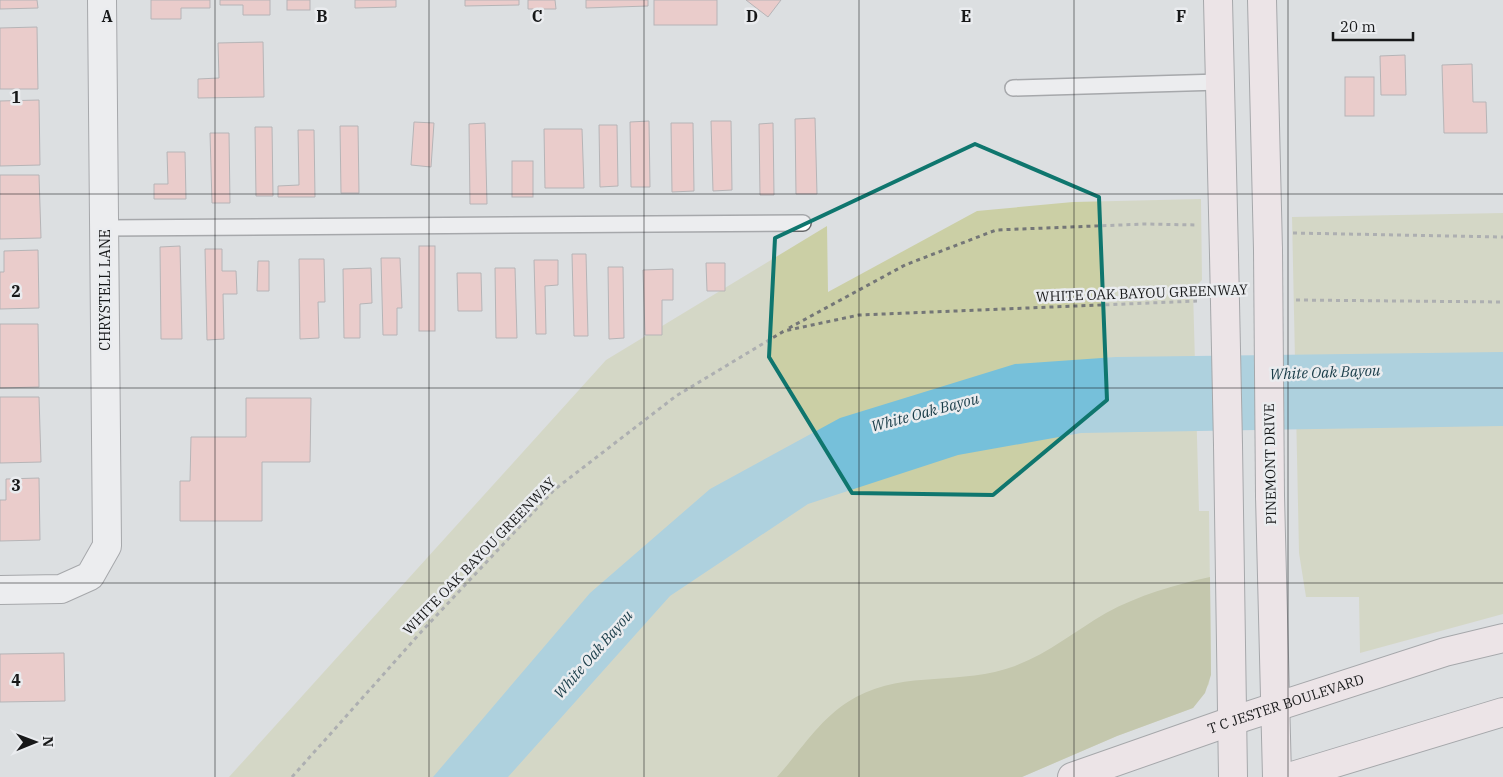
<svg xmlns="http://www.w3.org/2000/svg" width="1503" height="777" font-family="'IBM Plex Serif',serif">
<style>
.green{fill:#cbcfa5}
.forest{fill:#a6ab6e}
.water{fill:#76c0da}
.building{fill:#fbb6b0;stroke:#868282}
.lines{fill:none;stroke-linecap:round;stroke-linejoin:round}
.lane-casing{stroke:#646668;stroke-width:18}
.street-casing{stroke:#646668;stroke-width:30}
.secondary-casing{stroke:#646668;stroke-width:30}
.path{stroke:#747677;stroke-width:3;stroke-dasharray:4 4;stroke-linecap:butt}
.lane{stroke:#fff;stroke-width:15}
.street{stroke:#fff;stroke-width:28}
.secondary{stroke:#ffecee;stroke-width:28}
.secondary-bridge-casing{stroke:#646668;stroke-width:30;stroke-linecap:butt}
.secondary-bridge{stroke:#ffecee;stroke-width:28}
.marked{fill:none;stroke:#0f766e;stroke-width:4;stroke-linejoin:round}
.grid{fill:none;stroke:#171819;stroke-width:1;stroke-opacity:0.55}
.labels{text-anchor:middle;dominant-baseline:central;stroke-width:5;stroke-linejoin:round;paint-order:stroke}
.street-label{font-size:14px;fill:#171819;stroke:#eaecef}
.water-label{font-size:15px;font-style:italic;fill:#193c48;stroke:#eaecef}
.grid-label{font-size:16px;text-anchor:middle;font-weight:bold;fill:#171819;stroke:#eaecef;stroke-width:5;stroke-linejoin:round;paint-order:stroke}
</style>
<rect width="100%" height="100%" fill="#dcdfe1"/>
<!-- green -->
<g class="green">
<path d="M1201,199l1,81 -9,9 6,222h10l2,154 -2,19 -16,24 -76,28 -95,41h-793l377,-417 221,-134 1,66 149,-81 96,-9z"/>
<path d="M1503,213v401l-143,39 -1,-56h-53l-7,-44 -7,-336z"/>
</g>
<!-- forest -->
<path class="forest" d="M1210,577l1,98 -6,18 -12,15 -76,28 -95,41h-245c26,-29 44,-61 79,-80 51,-27 105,-11 159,-31 34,-13 60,-35 91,-53 33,-18 68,-28 104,-36z"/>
<!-- water -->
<path class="water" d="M1503,352v74l-422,7 -123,22 -150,49 -138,92 -162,181h-75l157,-184 120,-104 130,-71 175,-54 101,-7z"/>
<!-- building -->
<g class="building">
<path d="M0,0h37l1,8 -38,1z"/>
<path d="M151,0h59v8h-29v11h-30z"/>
<path d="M220,0h50v15h-27v-10h-23z"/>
<rect x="287" y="0" width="23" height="10"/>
<path d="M355,0h41v7l-41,1z"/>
<path d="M465,0h54v5l-54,1z"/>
<path d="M528,0h27l1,9h-28z"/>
<path d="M586,0h62v6l-62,2z"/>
<rect x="654" y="0" width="63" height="25"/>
<path d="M746,0h35l-13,17z"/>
<path d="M37,27l1,62h-38v-61z"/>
<path d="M263,42l1,55 -66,1v-19l21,-1 -1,-35z"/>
<path d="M1405,55l1,40h-25l-1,-39z"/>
<path d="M1472,64l1,38h13l1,31h-43l-2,-68z"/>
<rect x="1345" y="77" width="29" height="39"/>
<path d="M39,100l1,65 -40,1v-65z"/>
<path d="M815,118l2,76h-21l-1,-75z"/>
<path d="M649,121l1,66h-19l-1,-65z"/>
<path d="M711,121h20l1,69 -19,1z"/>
<path d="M414,122l20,1 -3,44 -20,-2z"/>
<path d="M485,123l2,81h-17l-1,-80z"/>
<path d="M671,123h22l1,68 -22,1z"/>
<path d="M773,123l1,72h-14l-1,-71z"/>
<path d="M599,125h18l1,61 -18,1z"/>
<path d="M340,126h18l1,67h-18z"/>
<path d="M255,127h17l1,69h-17z"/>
<path d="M544,129h38l2,59h-39z"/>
<path d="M298,130h16l1,67h-37v-11l21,-1z"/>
<path d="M210,133h19l1,70h-18z"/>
<path d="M167,152h18l1,47h-32v-15h14z"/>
<rect x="512" y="161" width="21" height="36"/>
<path d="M0,175h39l2,63 -41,1z"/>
<path d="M180,246l2,93h-21l-1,-92z"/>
<rect x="419" y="246" width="16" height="85"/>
<path d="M205,249h17v22h14l1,23h-14l1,45 -17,1z"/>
<path d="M38,250l1,58 -39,1v-37h4v-21z"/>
<path d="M572,254h14l2,82h-14z"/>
<path d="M381,258h19l2,50h-5v27h-14z"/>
<path d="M299,259h25l1,43h-7l1,36 -19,1z"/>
<path d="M534,260h24v25l-13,1 1,48h-10z"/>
<path d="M258,261h11v30h-12z"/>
<path d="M706,263h19v28h-18z"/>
<path d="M608,267h15l1,71 -15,1z"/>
<path d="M371,268l1,35 -12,1v34h-16l-1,-69z"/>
<path d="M495,268h20l2,70h-21z"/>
<path d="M673,269v31h-11v35h-17l-2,-65z"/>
<path d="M457,273h24l1,38h-24z"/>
<path d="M0,324h38l1,63 -39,1z"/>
<path d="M0,397h39l2,65 -41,1z"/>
<path d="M246,398h65l-1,64h-48v59h-82v-40h10l1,-44h55z"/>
<path d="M39,478l1,62 -40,1v-41h6v-21z"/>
<path d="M64,653l1,48 -65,1v-48z"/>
</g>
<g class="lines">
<!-- lane casing -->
<g class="lane-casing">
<g id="lane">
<path d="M1013,88l207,-6"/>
<path d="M104,228l699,-5"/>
</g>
</g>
<!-- street casing -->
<g class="street-casing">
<path id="street" d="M0,590l61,-1 29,-13 17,-30 -5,-546"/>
</g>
<!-- secondary casing -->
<g class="secondary-casing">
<g id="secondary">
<path d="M1218,0l6,255"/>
<path d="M1262,0l6,250"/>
<path d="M1228,445l5,332"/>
<path d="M1270,496l7,281"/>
<path id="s1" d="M1072,777l160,-56 213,-69 58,-14"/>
<path d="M1289,777l214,-65"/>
</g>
</g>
<!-- path -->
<g class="path">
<path d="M1293,233l210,4"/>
<path d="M1296,300l207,2"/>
<path d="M789,328l116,-63 91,-35 149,-6 53,1"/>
<path d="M292,777l130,-146 132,-141 122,-94 108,-65 75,-16 338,-14"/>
</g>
<!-- lane -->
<use href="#lane" class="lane"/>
<!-- street -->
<use href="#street" class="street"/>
<!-- secondary -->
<use href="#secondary" class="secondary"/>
<!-- secondary-bridge casing -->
<g class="secondary-bridge-casing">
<g id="secondary-bridge">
<path d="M1268,250l2,246"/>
<path d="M1224,255l4,190"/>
</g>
</g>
<!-- secondary-bridge -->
<use href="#secondary-bridge" class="secondary-bridge"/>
</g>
<!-- marked area -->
<path d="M0 0H1503V777H0ZM975,144l124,53 8,203 -114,95 -141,-2 -83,-136 6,-119z" fill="#dcdfe1" fill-opacity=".55" fill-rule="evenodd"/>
<path class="marked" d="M975,144l124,53 8,203 -114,95 -141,-2 -83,-136 6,-119z"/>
<!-- grid -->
<path class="grid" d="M215,0v777M429,0v777M644,0v777M859,0v777M1074,0v777M1288,0v777M0,194h1503M0,388h1503M0,583h1503"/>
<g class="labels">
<!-- street labels -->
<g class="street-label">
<text transform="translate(105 290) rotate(-90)">CHRYSTELL LANE</text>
<text transform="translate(1142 293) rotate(-2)">WHITE OAK BAYOU GREENWAY</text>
<text transform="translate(1270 464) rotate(-91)">PINEMONT DRIVE</text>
<text transform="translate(479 556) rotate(-46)">WHITE OAK BAYOU GREENWAY</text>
<text stroke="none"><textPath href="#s1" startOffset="226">T C JESTER BOULEVARD</textPath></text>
</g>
<!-- water labels -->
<g class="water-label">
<text transform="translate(1325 372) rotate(-2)">White Oak Bayou</text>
<text transform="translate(925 412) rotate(-15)">White Oak Bayou</text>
<text transform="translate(593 654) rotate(-49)">White Oak Bayou</text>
</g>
</g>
<g class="grid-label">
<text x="107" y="22">A</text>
<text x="322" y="22">B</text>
<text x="537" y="22">C</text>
<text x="752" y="22">D</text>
<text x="966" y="22">E</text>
<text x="1181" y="22">F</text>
<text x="16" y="103">1</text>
<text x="16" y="297">2</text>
<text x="16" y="491">3</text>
<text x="16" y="686">4</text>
</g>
<!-- north arrow -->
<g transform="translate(35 742) rotate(89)" stroke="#eaecef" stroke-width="4" paint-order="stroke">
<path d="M0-4L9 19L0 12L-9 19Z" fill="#171819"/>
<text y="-8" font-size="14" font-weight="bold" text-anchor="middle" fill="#171819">N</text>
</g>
<!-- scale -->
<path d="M1333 32v8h80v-8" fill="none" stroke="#171819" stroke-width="2.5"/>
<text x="1340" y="32" font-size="15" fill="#171819" stroke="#eaecef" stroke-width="4" paint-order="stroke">20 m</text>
</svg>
